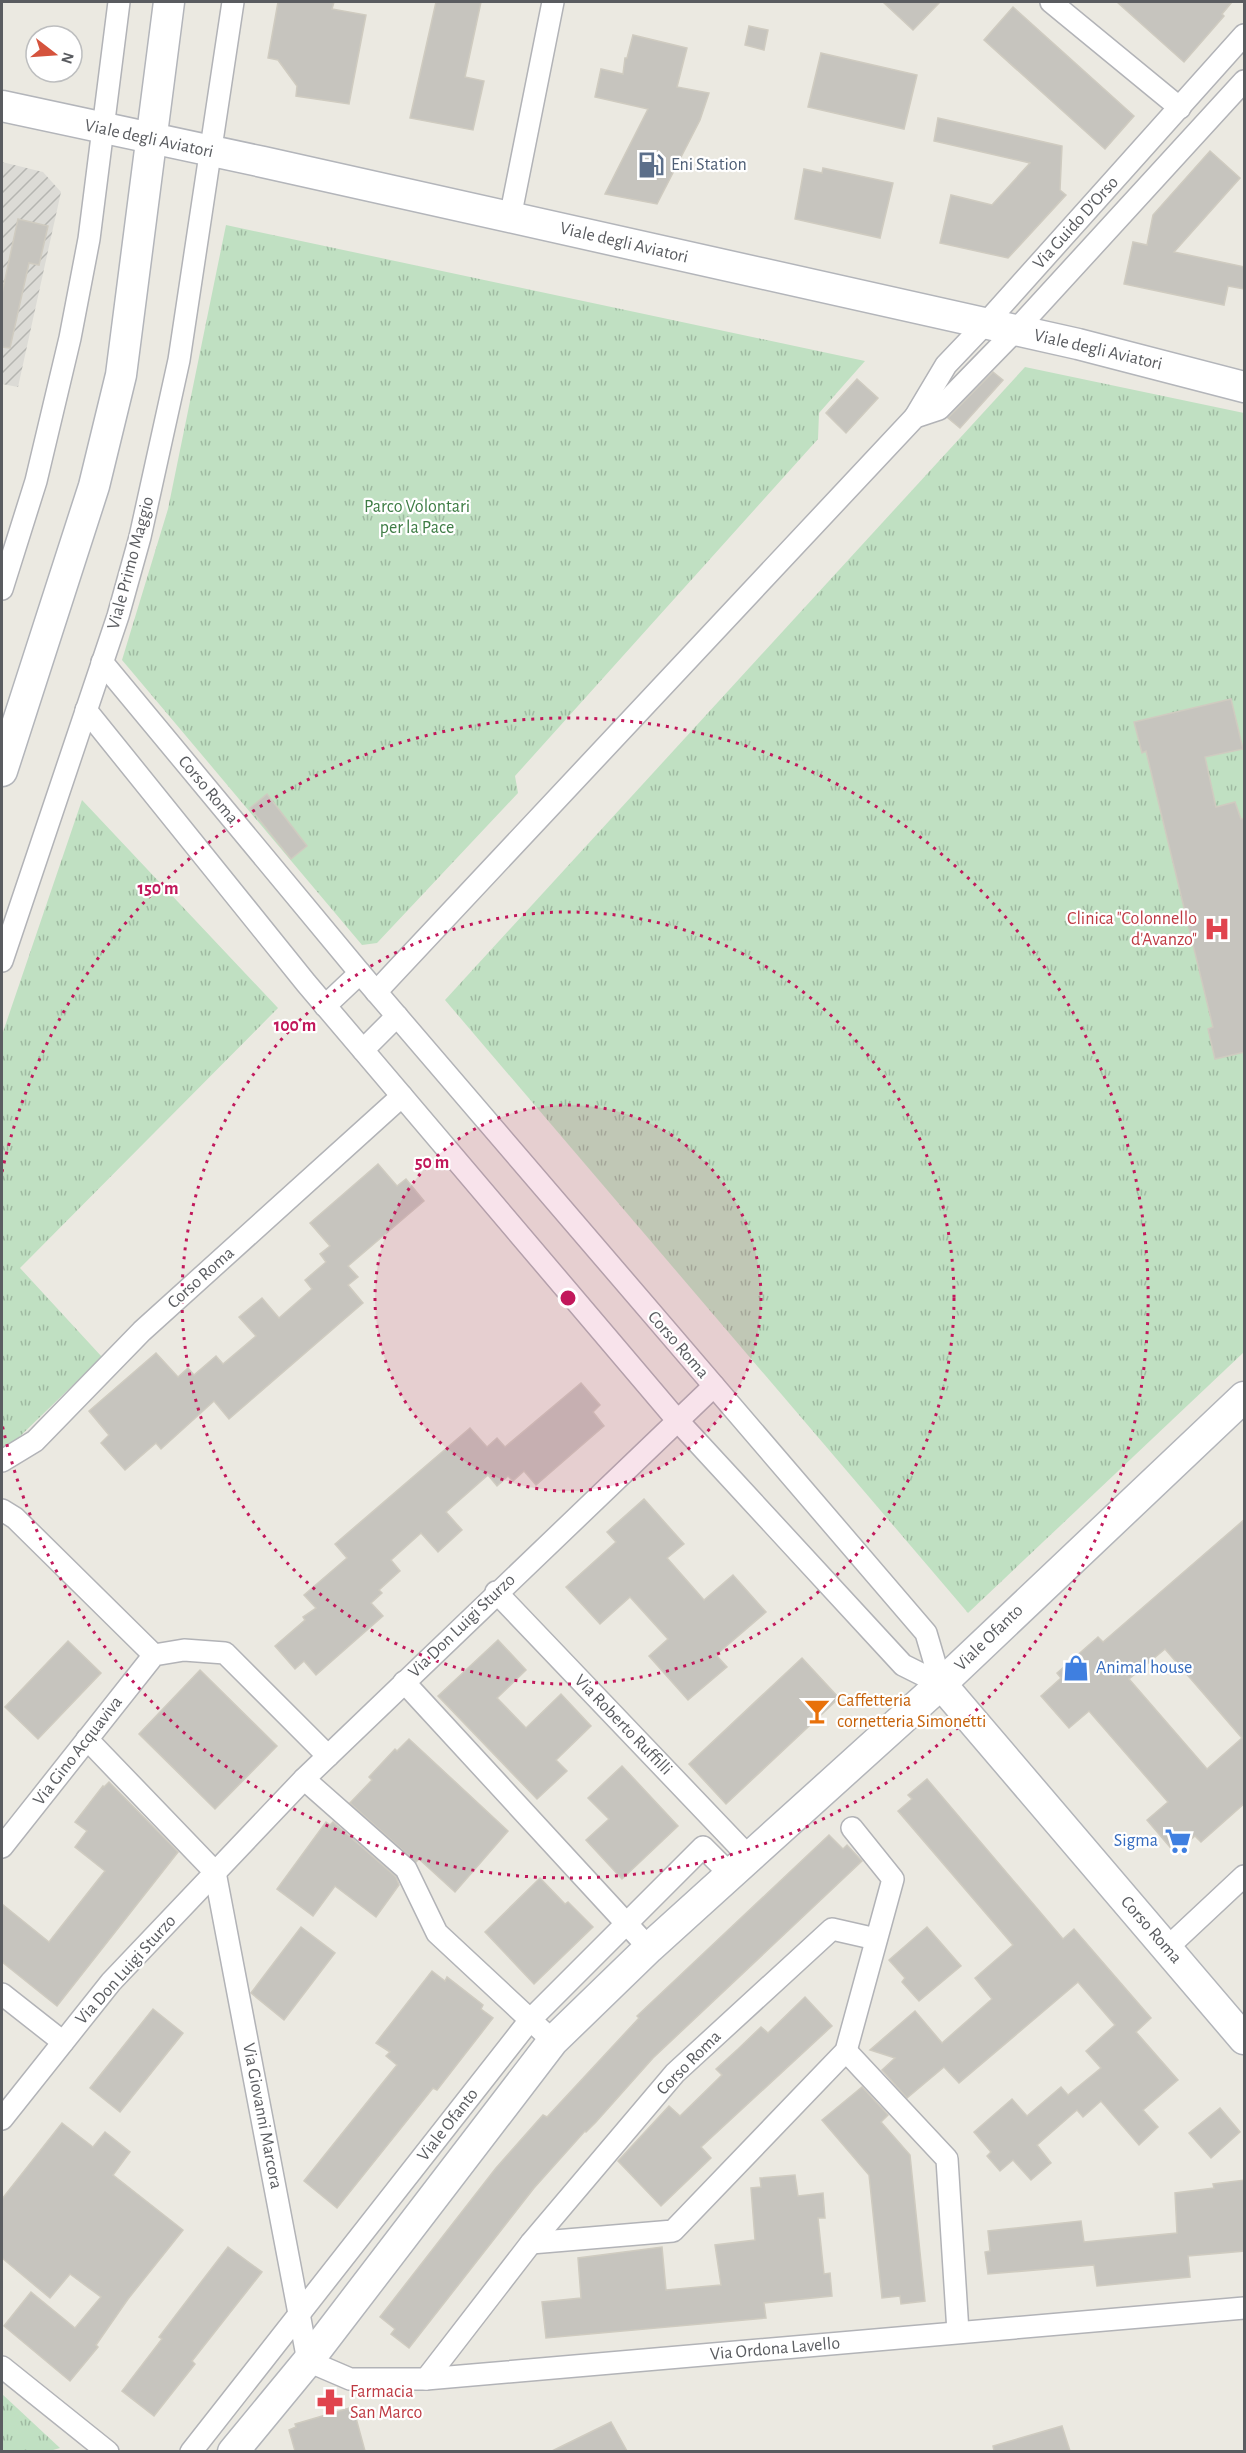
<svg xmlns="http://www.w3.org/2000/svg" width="1246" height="2453" font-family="'Alegreya Sans',sans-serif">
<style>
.industrial{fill:url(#industrial-furrows)}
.park{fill:url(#park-tufts)}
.building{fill:#c6c4be;stroke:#cfcbc0;stroke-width:1.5;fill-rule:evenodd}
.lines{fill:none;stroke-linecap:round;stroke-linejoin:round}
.street-casing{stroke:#b2b3b7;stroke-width:24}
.secondary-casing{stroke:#b3b5ba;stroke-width:33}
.street{stroke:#fff;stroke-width:21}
.secondary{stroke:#fff;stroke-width:30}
.ring{fill:none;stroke:#c2185b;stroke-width:3;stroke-dasharray:3 6}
.labels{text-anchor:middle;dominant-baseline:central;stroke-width:4.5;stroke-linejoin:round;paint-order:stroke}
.street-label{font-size:18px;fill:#5a5c60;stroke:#fff}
.service-label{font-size:18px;fill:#4e5e75;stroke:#fff;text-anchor:start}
.park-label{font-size:18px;fill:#3d7c44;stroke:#fff}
.health-label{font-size:18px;fill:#be3a42;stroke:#fff;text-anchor:end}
.shop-label{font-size:18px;fill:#366cbe;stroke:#fff;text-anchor:start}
.food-label{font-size:18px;fill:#c56008;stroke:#fff;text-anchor:start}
.centre{fill:#c2185b;stroke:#fff;stroke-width:3}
.ring-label{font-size:18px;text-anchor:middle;font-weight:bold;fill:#c2185b;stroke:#fff;stroke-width:4.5;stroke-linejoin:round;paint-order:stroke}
</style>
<defs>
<pattern id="industrial-furrows" width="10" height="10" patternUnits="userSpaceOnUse" patternTransform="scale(1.5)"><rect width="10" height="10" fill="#dcdbd6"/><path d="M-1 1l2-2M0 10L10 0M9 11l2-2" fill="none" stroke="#b5b5b1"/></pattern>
<pattern id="park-tufts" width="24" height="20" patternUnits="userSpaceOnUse" patternTransform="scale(1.5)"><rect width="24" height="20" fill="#c0e0c2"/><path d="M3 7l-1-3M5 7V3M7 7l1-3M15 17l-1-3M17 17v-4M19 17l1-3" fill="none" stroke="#9fb9a1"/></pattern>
</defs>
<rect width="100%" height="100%" fill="#ebe9e1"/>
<!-- industrial -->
<path class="industrial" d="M2,162l41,10 18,20 -43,195 -16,-3z"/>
<!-- park -->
<g class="park">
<path d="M226,225l639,136 -46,52 -1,26 -303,337 3,17 -141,150 -15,2 -240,-285 46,-151z"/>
<path d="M1025,367l219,46v939l-276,261 -523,-613z"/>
<path d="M82,800l196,208 -258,260 82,89 -89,86 -11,4v-412z"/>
<path d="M2,2394l58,54 -14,4 -44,-1z"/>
</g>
<!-- building -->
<g class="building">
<path d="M278,2h56l-2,7 34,6 -17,89 -53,-8 1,-10 -19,-26 -10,-2z"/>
<path d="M436,2h45l-16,75 19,4 -11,49 -63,-12z"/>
<path d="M883,2h57l-27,28z"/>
<path d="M1117,2h115l-10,12 2,2 -40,46z"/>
<path d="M1013,7l121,109 -29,33 -121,-109z"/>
<path d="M749,26l19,4 -4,20 -19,-5z"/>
<path d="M633,35l54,13 -10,39 32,6 -9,27 -43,84 -52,-10 43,-85 -53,-12 6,-28 22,5 2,-16h2z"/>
<path d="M821,53l96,22 -13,54 -96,-22z"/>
<path d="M938,118l124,28 -2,44 6,5 -58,63 -68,-15 11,-48 41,10 38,-42 -96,-22z"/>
<path d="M1210,151l30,27 -66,74 71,15v22l-17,-3 -4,19 -100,-21 9,-42 14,3 6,-30z"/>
<path d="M823,168l70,15 -13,55 -85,-19 9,-50 18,4z"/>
<path d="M18,219l30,7 -9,39 -10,-2 -19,85 -8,-1v-54z"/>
<path d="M993,372l10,8 -43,48 -12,-10z"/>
<path d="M857,379l21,19 -32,35 -20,-20z"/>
<path d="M1231,699l12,50 -38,8 11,50 19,-5 6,17 4,-1v234l-30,7 -7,-30 5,-2 -67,-276 -4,2 -8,-31z"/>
<path d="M267,794l40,52 -16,13 -41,-51z"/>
<path d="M378,1164l19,22 9,-7 18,22 -76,65 10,11 -10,8 15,18 -134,116 -15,-18 -53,48 -5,-6 -31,27 -24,-27 8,-8 -20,-24 67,-58 22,24 10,-9 6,7 22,-19 7,8 33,-28 -17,-19 23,-19 17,20 33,-29 -7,-9 21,-18 -6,-8 10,-8 -20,-23z"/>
<path d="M581,1383l19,22 -7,7 11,14 -68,59 -12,-14 -11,10 -5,-5 -11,10 -9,-11 -42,37 16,18 -24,22 -17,-19 -30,27 9,11 -21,19 3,3 -11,10 12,13 -67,59 -12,-14 -9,8 -20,-23 30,-26 -2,-3 13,-9 -12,-13 43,-37 -12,-14 135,-116 17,19 10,-9 8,9z"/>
<path d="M644,1499l40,45 -17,14 37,42 29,-25 33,37 -50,43 11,12 -39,33 -39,-44 19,-17 -38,-42 -30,27 -34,-37 50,-45 -9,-10z"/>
<path d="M1245,1519v284l-44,39 -6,-6 -20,17 -28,-33 21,-18 -79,-91 -20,17 -28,-32 20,-18 -4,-5 41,-36 5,5zM1165,1649l77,89 -35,31 -78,-90z"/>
<path d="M498,1640l28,30 -29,28 29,30 35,-34 30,32 -35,34 11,11 -30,28 -99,-103z"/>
<path d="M68,1641l33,32 -63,66 -33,-32z"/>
<path d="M802,1658l37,40 -113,106 -37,-40z"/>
<path d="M200,1670l77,76 -62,63 -76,-75z"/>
<path d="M409,1739l99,92 -53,61 -36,-33 -3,3 -66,-59 22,-23 -3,-3 26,-28 2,2z"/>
<path d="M622,1766l56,60 -56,53 -36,-39 23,-21 -21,-21z"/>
<path d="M927,1779l136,160 11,-10 77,89 -15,14 42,48 -35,30 15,17 -19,18 -38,-44 -18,16 -6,-7 -40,35 14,18 -20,17 -18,-20 -13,11 -13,-15 4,-4 -17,-20 38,-33 15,17 34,-29 7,8 33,-27 -15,-17 29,-26 -37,-43 -119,101 -15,-16 -37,31 -25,-28 13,-12 -25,-8 45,-39 27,32 50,-44 -17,-21 38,-33 -115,-134 14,-12 -4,-4z"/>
<path d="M109,1782l69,70 -121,154 -55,-44v-58l47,38 56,-71 -30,-24 12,-16 -12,-9 28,-36 1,1z"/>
<path d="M326,1822l4,3 3,-3 63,55 3,8 -23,32 -41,-31 -22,30 -36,-27z"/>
<path d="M829,1835l14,14 4,-4 15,16 -209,197 -57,64 -10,10 -1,-1 -51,57 -125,160 -18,-14 4,-5 -15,-12 116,-149 47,-53 4,2 92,-99 -2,-2z"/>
<path d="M540,1878l25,26 3,-2 25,25 -59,57 -49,-52z"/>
<path d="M301,1927l34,26 -51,67 -33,-27z"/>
<path d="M927,1927l34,39 -42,35 -17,-19 3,-4 -16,-18z"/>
<path d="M432,1971l13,10 2,-4 36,28 -2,4 12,9 -56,72 -4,-2 -96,120 -33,-27 93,-116 -11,-9 4,-4 -14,-9z"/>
<path d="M805,1997l27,29 -131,121 10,11 -50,48 -43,-45 51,-55 11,10 42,-41 -6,-6 22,-20 23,-22 7,6z"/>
<path d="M153,2009l30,24 -63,79 -30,-24z"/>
<path d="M862,2087l26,28 -7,7 29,33 15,146 -24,3 -1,-8 -18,2 -13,-123 -47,-55z"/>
<path d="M1220,2108l20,24 -29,26 -22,-25z"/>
<path d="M62,2123l31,24 12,-15 25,20 -17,23 70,55 -55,69 -32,46 2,2 -28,34 -66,-55 27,-34 44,36 26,-31 -31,-23 -20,24 -48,-40v-59z"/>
<path d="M795,2175l3,21 25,-3 2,25h-7l6,56 6,-1 2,23 -68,7 2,15 -220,20 -4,-36 39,-4 -3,-40 84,-11 4,43 55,-5 -6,-40 40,-5 -4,-52 10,-1 -1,-9z"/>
<path d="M1245,2180v71l-57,5 2,21 -93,9 -3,-21 -106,9 -3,-22 5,-1 -2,-20 93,-10 3,21 93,-9 -2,-40 39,-5 -1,-4z"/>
<path d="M228,2247l34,25 -70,89 3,3 -41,52 -32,-25 40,-52 -3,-2z"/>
<path d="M353,2407l12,44h-70l-6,-21 7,-3 -1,-3z"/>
<path d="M611,2422l16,29h-75z"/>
<path d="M1062,2426l8,25h-76l-1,-5z"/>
</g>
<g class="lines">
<!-- street casing -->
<g class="street-casing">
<g id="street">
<path d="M1051,2l129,106"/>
<path d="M510,218l43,-216"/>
<path d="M915,417l31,-52 40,-42 258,-288"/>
<path d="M2,589l34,-108 34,-143 19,-99 30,-237"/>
<path d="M102,662l258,311 566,660 15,51"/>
<path d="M86,710l220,273 371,437 226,245 38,19"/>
<path d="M2,961l116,-345 22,-79 39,-177 54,-358"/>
<path d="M376,992l539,-575 24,-8 77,-79 228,-249"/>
<path d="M325,1006l35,-33"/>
<path d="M363,1050l34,-34"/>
<path d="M2,1461l33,-20 107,-110 260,-235"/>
<path d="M2,1510l13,8 139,137"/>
<path d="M496,1592l253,265"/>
<path d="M404,1682l245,266"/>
<path d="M87,1739l128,133 93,489 42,18h76l818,-71"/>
<path d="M304,1779l102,90 31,64 116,108"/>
<path d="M2,1847l152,-192 30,-5 41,3 103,103"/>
<path d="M1167,1948l77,-72"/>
<path d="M2,1994l61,48"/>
<path d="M846,2051l101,108 11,173"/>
<path d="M2,2119l109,-137 193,-203 410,-393"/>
<path d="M531,2243l142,-12 173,-180 47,-172 -41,-51"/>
<path d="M2,2367l106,85"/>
<path d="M426,2379l105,-136 144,-170 157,-144 44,10"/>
<path d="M191,2452l339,-432 173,-173 27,27"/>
</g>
</g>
<!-- secondary casing -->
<g class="secondary-casing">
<g id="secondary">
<path d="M2,106l261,56 815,182 166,43"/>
<path d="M2,771l92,-285 27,-111 48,-373"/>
<path d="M941,1684l303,355"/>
<path d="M233,2452l75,-91 245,-320 96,-93 292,-264 303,-287"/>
</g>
</g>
<!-- street -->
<use href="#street" class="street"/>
<!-- secondary -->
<use href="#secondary" class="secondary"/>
</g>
<!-- distance rings -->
<circle cx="568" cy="1298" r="193" fill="#c2185b" fill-opacity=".12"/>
<g class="ring">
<circle cx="568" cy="1298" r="193"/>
<circle cx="568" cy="1298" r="386"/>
<path d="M2 1172A580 580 0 1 1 2 1424"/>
</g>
<!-- icons -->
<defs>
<g id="fuel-bare" transform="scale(2.07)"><path d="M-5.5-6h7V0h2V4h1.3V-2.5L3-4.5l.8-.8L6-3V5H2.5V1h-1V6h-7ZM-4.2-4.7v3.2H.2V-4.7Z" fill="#5c6f8a" stroke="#fff" stroke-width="2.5" paint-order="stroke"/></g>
<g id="hospital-bare" transform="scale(2.07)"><path d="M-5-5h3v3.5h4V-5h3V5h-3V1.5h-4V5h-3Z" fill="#e0444e" stroke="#fff" stroke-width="2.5" paint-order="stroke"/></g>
<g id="shop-bare" transform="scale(2.07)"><path d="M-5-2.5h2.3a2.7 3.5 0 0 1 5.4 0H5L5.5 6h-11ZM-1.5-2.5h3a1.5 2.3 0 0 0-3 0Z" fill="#3f7fe0" stroke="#fff" stroke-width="2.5" paint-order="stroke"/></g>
<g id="bar-bare" transform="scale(2.07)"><path d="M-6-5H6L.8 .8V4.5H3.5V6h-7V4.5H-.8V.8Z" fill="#e8710a" stroke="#fff" stroke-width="2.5" paint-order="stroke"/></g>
<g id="supermarket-bare" transform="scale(2.07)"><path d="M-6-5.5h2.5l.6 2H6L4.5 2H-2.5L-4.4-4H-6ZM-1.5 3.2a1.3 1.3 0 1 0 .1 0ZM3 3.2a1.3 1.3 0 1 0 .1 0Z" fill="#3f7fe0" stroke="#fff" stroke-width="2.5" paint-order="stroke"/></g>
<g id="pharmacy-bare" transform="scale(2.07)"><path d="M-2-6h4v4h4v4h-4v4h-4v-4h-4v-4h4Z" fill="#e0444e" stroke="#fff" stroke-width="2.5" paint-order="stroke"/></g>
</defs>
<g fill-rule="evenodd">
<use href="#fuel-bare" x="651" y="165"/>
<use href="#hospital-bare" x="1217" y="929"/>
<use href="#shop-bare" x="1076" y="1668"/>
<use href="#bar-bare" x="817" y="1711"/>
<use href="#supermarket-bare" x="1178" y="1841"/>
<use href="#pharmacy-bare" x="330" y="2402"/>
</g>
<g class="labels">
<!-- street labels -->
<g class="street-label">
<text transform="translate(149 139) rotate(12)">Viale degli Aviatori</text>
<text transform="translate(1076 223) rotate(-48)">Via Guido D'Orso</text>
<text transform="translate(624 243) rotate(13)">Viale degli Aviatori</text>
<text transform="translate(1098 350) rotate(13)">Viale degli Aviatori</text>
<text transform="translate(131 563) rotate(-75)">Viale Primo Maggio</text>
<text transform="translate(208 790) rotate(50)">Corso Roma</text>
<text transform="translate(201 1278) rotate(-42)">Corso Roma</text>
<text transform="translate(678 1345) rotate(49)">Corso Roma</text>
<text transform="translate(462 1626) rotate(-44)">Via Don Luigi Sturzo</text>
<text transform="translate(989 1638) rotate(-44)">Viale Ofanto</text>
<text transform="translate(623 1725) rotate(46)">Via Roberto Ruffilli</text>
<text transform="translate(78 1751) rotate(-52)">Via Gino Acquaviva</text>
<text transform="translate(1151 1930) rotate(49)">Corso Roma</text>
<text transform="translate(126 1970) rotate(-48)">Via Don Luigi Sturzo</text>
<text transform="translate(689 2063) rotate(-45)">Corso Roma</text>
<text transform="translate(262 2116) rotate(79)">Via Giovanni Marcora</text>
<text transform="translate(448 2125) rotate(-52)">Viale Ofanto</text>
<text transform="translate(775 2349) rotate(-5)">Via Ordona Lavello</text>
</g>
<!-- service labels -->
<g class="service-label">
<text x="671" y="165">Eni Station</text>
</g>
<!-- park labels -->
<g class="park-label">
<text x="417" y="507">Parco Volontari<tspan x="417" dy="21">per la Pace</tspan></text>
</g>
<!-- health labels -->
<g class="health-label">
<text x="1197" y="919">Clinica "Colonnello<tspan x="1197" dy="21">d'Avanzo"</tspan></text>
<text x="350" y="2392" text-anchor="start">Farmacia<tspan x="350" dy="21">San Marco</tspan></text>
</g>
<!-- shop labels -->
<g class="shop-label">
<text x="1096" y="1668">Animal house</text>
<text x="1158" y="1841" text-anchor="end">Sigma</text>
</g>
<!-- food labels -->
<g class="food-label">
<text x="837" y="1701">Caffetteria<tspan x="837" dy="21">cornetteria Simonetti</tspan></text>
</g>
</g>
<circle cx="568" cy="1298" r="9" class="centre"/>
<g class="ring-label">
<text x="158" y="894">150 m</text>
<text x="295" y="1031">100 m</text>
<text x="432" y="1168">50 m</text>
</g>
<!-- border -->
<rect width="1246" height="2453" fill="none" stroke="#5a5c60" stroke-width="6"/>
<!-- north arrow -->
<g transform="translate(54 54) rotate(107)"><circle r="28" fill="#ffffff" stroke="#bdbebf" stroke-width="1.5"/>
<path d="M0-4.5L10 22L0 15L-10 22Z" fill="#d5533d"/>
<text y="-9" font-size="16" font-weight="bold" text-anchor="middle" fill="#5a5c60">N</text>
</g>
</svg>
